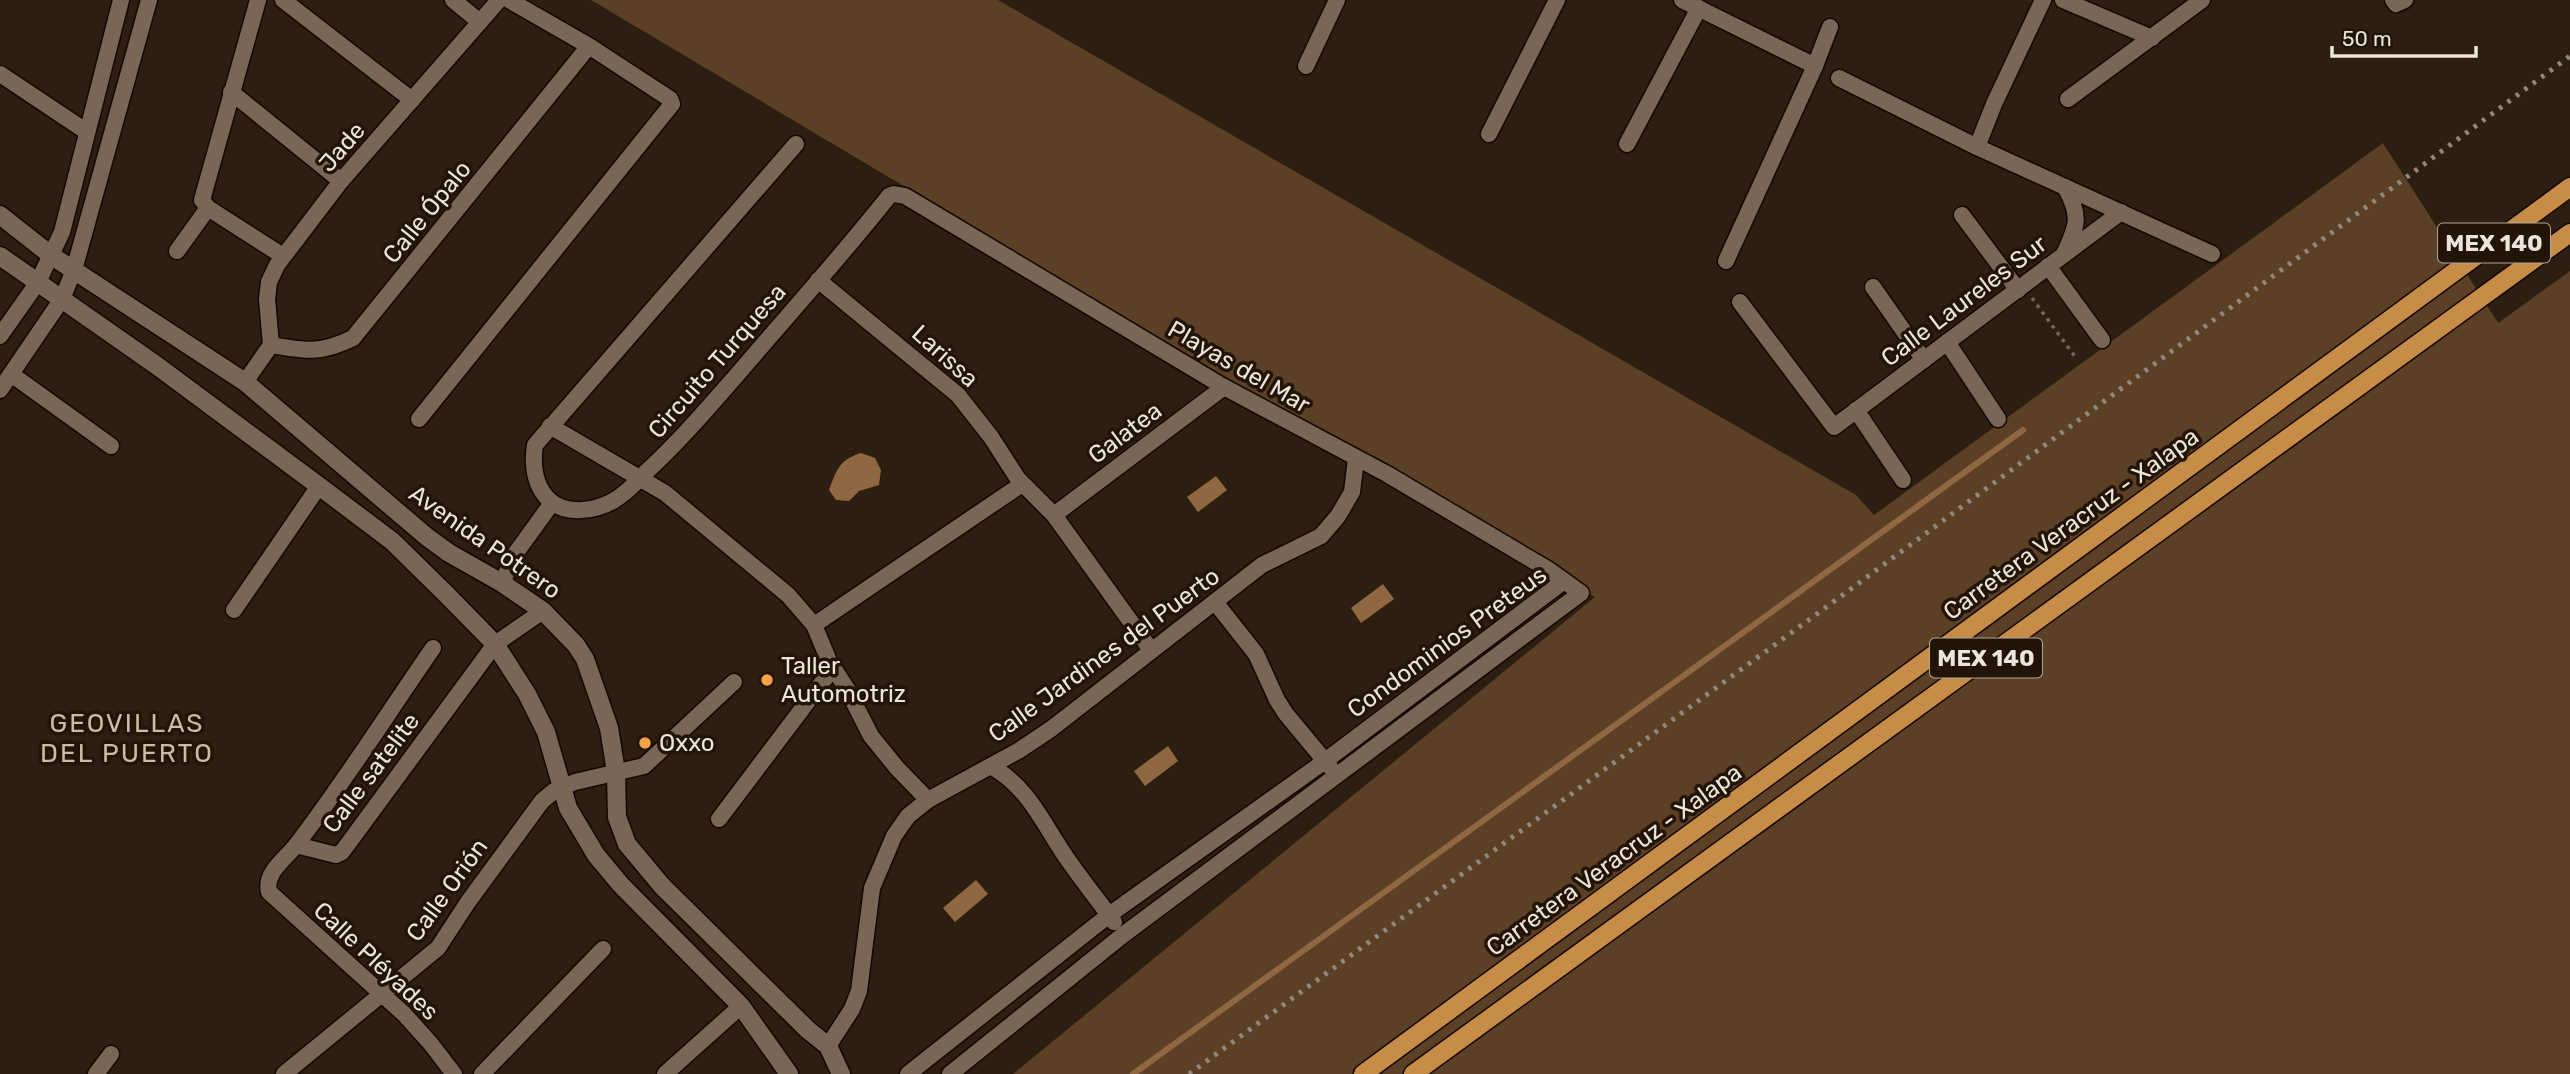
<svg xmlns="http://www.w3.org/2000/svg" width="2570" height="1074" font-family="Rubik,sans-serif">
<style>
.green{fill:#5b4026}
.water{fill:#8f6841}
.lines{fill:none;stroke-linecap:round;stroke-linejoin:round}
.stream{stroke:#8f6841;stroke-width:6}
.minor-casing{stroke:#140800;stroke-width:19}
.tertiary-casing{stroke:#140800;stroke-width:21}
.primary-casing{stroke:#140800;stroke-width:21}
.path{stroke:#73665a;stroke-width:3.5;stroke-dasharray:3.5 5;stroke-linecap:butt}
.minor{stroke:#786757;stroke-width:16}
.tertiary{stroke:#786757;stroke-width:18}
.primary{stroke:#c88c49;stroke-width:18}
.rail{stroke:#93887c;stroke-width:5;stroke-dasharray:3.5 7;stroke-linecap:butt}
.poi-dot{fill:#f6a247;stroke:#221507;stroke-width:2.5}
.labels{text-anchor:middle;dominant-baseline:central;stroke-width:7;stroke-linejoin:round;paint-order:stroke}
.shield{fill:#221507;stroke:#b1a69b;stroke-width:2}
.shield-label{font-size:23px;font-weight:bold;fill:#eee4db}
.street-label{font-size:24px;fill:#eee4db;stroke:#221507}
.poi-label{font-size:24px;fill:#eee4db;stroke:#221507;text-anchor:start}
.neighbourhood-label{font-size:26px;letter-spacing:2px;fill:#cdbaa9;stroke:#221507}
</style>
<rect width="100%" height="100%" fill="#2c1e10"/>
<!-- green -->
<path class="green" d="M591,0h407l858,495 18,20 509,-372 115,180 72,-52v803h-1557l582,-477z"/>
<!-- water -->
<g class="water">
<path d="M861,453l14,5 6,12 -2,15 -20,6 -10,10 -13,-1 -7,-10c8,-21 10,-30 32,-37z"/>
<path d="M1216,476l11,14 -29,22 -11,-15z"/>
<path d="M1383,584l11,15 -33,24 -10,-15z"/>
<path d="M1168,746l10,15 -33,25 -11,-15z"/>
<path d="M976,880l12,14 -33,28 -12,-14z"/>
</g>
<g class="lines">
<!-- stream -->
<path class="stream" d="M1133,1074l890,-644"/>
<!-- minor casing -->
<g class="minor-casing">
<g id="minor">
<path d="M258,0l-56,200 6,8 75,48"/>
<path d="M283,0l129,100"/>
<path d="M453,0l27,22"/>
<path d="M1682,0l133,66"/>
<path d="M2063,0l89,38"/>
<path d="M2393,0l3,4 9,-4"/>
<path d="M1306,66l31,-66"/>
<path d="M0,74l87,58"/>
<path d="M1839,78l138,69 235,107"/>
<path d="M231,92l110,89"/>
<path d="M2068,99l134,-99"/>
<path d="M1489,134l68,-134"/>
<path d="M796,144l-261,301c-3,20 -1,39 13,54 17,17 47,12 65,2 12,-7 23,-18 32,-28 33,-30 62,-64 91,-97 51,-60 104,-118 153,-180l5,-2 11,2 319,191 163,87 162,96 32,23 -458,342 -173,139"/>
<path d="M1627,144l72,-136"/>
<path d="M1977,147l17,-43 49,-104"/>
<path d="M1962,215l56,75"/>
<path d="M177,251l31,-43"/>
<path d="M2064,254c14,-29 17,-38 1,-67"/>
<path d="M1726,261l89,-195 15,-39"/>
<path d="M2048,266l54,74"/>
<path d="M818,280l140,115 33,42 27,42 36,36 97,135"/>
<path d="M1873,287l51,73"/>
<path d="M1740,302l94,125 287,-215"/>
<path d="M0,336l38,-54 24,-50 59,-232"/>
<path d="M1947,342l51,77"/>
<path d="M271,345c34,6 50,9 82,-7l236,-292"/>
<path d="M271,345l-4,-46 2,-17 8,-17 64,-84 158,-181"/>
<path d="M11,374l100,72"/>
<path d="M245,382l26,-37"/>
<path d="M0,390l62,-91 12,-29 75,-270"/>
<path d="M1856,410l47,70"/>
<path d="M419,419l253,-315 -2,-5 -81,-53 -80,-46"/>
<path d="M550,426l115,67 123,102 26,30 15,36 18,28 24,47 26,32 31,32"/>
<path d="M1054,515l170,-128"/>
<path d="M502,583l13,-29 37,-51"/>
<path d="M1215,602l41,52 21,46 9,14 44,53"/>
<path d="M234,610l85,-124"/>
<path d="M814,625l208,-141"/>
<path d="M433,648c-45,65 -88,133 -136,196 -11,15 -33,28 -28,48l135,122 27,30 23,30"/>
<path d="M991,766c38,22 51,56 75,91 15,22 32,43 48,65"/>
<path d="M719,819l114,-151"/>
<path d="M296,845l40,10 6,-3 153,-208 48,-33"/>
<path d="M828,1046l24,-37 7,-18 13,-103 22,-52 14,-20 20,-16 90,-49 33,-22 211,-164 59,-29 17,-20 14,-24 4,-33"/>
<path d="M96,1074l15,-20"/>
<path d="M284,1074l154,-126 30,-46 74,-101 12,-10 21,-9 69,-16 90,-84"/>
<path d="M482,1074l121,-125"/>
<path d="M665,1074l76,-68"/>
<path d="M908,1074l201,-159 216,-154 239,-180"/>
</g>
</g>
<!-- tertiary casing -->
<g class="tertiary-casing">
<g id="tertiary">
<path d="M0,215l52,41 193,126 182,155 22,16 53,30 41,28 33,34 9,14 24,69 7,44 1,45 10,27 35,42 146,144 20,16 13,28"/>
<path d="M0,256l156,109 163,121 73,55 55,54 48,49 32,50 19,38 22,76 28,47 25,30 120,121 48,68"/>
</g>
</g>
<!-- primary casing -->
<g class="primary-casing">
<g id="primary">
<path d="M1363,1074l1207,-887"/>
<path d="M1413,1074l1157,-841"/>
</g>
</g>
<!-- path -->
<path class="path" d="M2032,298l44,60"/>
<!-- minor -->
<use href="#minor" class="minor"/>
<!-- tertiary -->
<use href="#tertiary" class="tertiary"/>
<!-- primary -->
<use href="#primary" class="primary"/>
<!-- rail -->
<path class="rail" d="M1189,1074l651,-477 730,-541"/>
</g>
<!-- markers -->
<g class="poi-dot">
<circle cx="767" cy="680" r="7"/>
<circle cx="645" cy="743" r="7"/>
</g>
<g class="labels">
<!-- shield labels -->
<g class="shield">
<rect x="2438" y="223.5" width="112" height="39" rx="5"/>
<rect x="1930" y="638.5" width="112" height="39" rx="5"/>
</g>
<g class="shield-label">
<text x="2494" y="243">MEX 140</text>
<text x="1986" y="658">MEX 140</text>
</g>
<!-- street labels -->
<g class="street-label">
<text transform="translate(342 147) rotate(-49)">Jade</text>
<text transform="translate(427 212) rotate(-51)">Calle Ópalo</text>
<text transform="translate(1964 301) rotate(-37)">Calle Laureles Sur</text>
<text transform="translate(945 356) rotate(42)">Larissa</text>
<text transform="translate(717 361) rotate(-49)">Circuito Turquesa</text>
<text transform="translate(1239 367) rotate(30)">Playas del Mar</text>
<text transform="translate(1125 433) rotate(-37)">Galatea</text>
<text transform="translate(2071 524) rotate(-36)">Carretera Veracruz - Xalapa</text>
<text transform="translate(485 542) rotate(35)">Avenida Potrero</text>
<text transform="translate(1447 642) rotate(-36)">Condominios Preteus</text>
<text transform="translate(1104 655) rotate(-36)">Calle Jardines del Puerto</text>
<text transform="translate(371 773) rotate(-53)">Calle satelite</text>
<text transform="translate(1614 860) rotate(-36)">Carretera Veracruz - Xalapa</text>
<text transform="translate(447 890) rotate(-54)">Calle Orión</text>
<text transform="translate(376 961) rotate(43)">Calle Pléyades</text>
</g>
<!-- poi labels -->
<g class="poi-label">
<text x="781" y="666">Taller<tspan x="781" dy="28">Automotriz</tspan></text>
<text x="659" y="743">Oxxo</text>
</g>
<!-- neighbourhood labels -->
<g class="neighbourhood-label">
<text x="127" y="723">GEOVILLAS<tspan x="127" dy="30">DEL PUERTO</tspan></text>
</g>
</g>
<!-- scale -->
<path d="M2332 46v10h144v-10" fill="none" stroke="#eee4db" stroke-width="3.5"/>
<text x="2342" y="46" font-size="21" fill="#eee4db" stroke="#221507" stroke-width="5" paint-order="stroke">50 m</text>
</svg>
